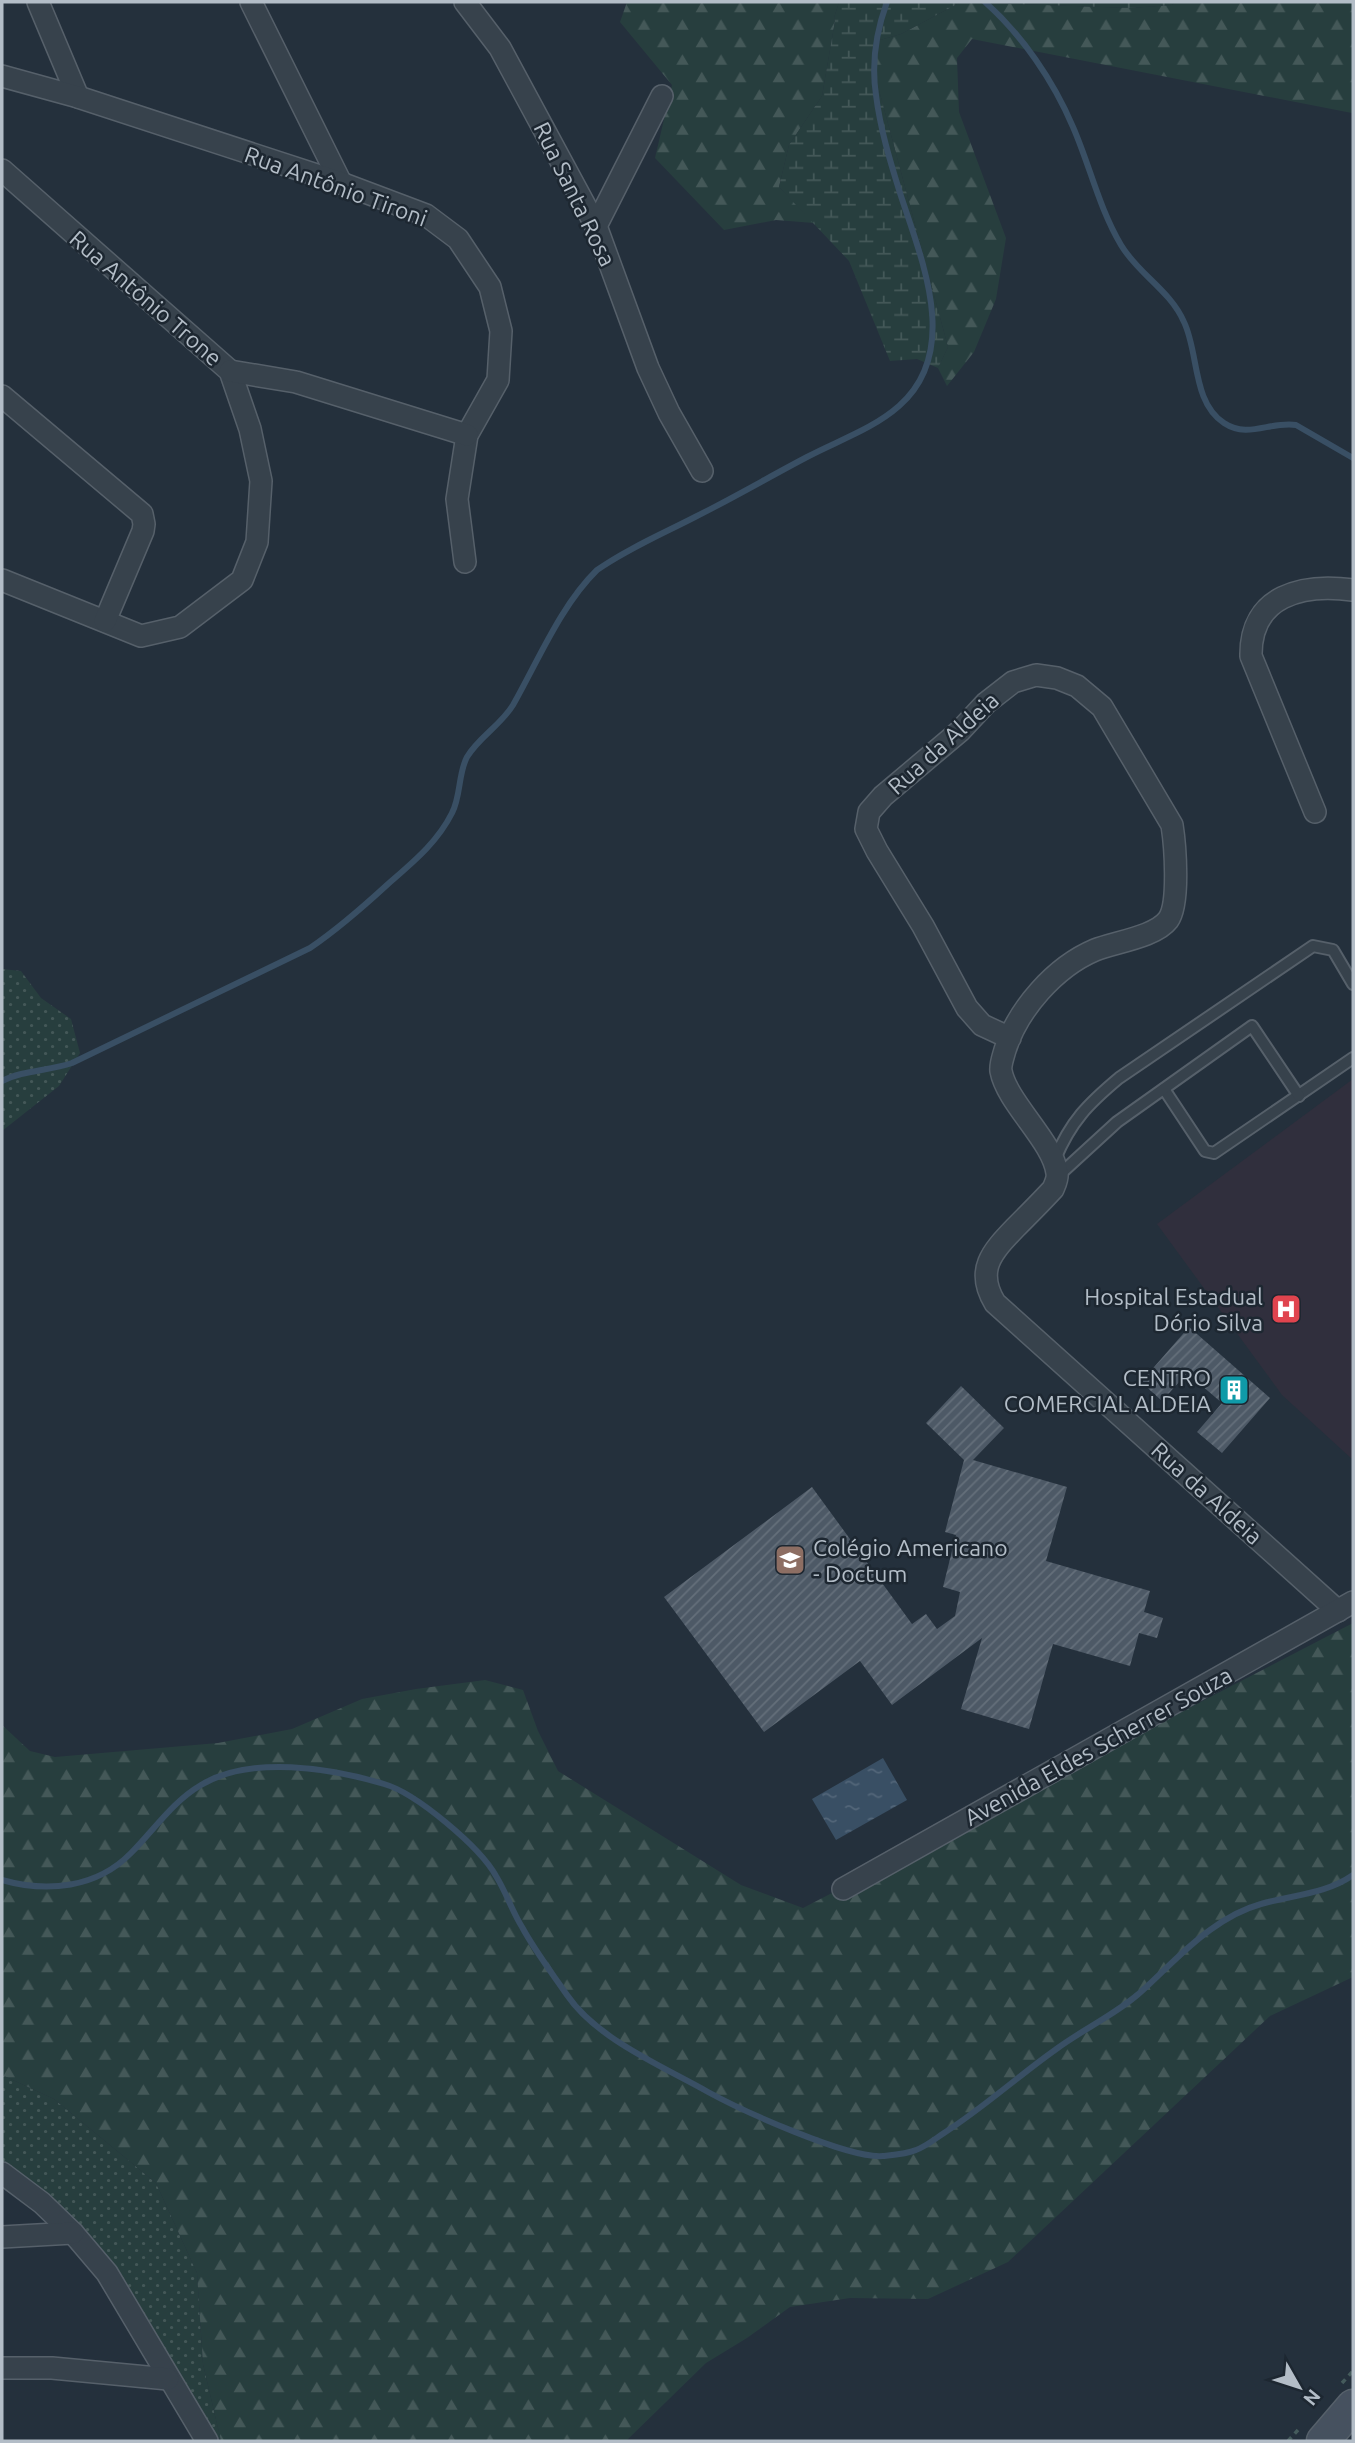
<svg xmlns="http://www.w3.org/2000/svg" width="1355" height="2443" font-family="Ubuntu,sans-serif">
<style>
.medical{fill:#302f3d}
.grass{fill:url(#grass-dots)}
.forest{fill:url(#forest-firs)}
.wetland{fill:url(#wetland-marsh)}
.water{fill:url(#water-ripples)}
.lines{fill:none;stroke-linecap:round;stroke-linejoin:round}
.stream{stroke:#394f64;stroke-width:6}
.building{fill:url(#building-hatch)}
.service-casing{stroke:#56606a;stroke-width:14}
.minor-casing{stroke:#56606a;stroke-width:24}
.secondary-casing{stroke:#56606a;stroke-width:35}
.path{stroke:#455b5c;stroke-width:3.5;stroke-dasharray:5 5;stroke-linecap:butt}
.service{stroke:#37424c;stroke-width:10}
.minor{stroke:#37424c;stroke-width:21}
.secondary{stroke:#46515f;stroke-width:32}
.labels{text-anchor:middle;dominant-baseline:central;stroke-width:5;stroke-linejoin:round;paint-order:stroke}
.street-label{font-size:23px;fill:#b3bdc7;stroke:#1d2731}
.poi-label{font-size:23px;fill:#b3bdc7;stroke:#1d2731;text-anchor:end}
</style>
<defs>
<pattern id="grass-dots" width="8" height="8" patternUnits="userSpaceOnUse" patternTransform="scale(1.75)"><rect width="8" height="8" fill="#273e3e"/><path d="M2 2h.1M6 6h.1" fill="none" stroke="#445858" stroke-width="1.8" stroke-linecap="round"/></pattern>
<pattern id="forest-firs" width="22" height="20" patternUnits="userSpaceOnUse" patternTransform="scale(1.75)"><rect width="22" height="20" fill="#273e3e"/><path d="M5 1l3.5 6h-7zM16 11l3.5 6h-7z" fill="#445858"/></pattern>
<pattern id="wetland-marsh" width="20" height="14" patternUnits="userSpaceOnUse" patternTransform="scale(1.75)"><rect width="20" height="14" fill="#273e3e"/><path d="M1 5h8M5 5V1M11 12h8M15 12V8" fill="none" stroke="#445858"/></pattern>
<pattern id="water-ripples" width="26" height="14" patternUnits="userSpaceOnUse" patternTransform="scale(1.75)"><rect width="26" height="14" fill="#394f64"/><path d="M2 4q2-2 4 0t4 0M15 11q2-2 4 0t4 0" fill="none" stroke="#536679"/></pattern>
<pattern id="building-hatch" width="6" height="6" patternUnits="userSpaceOnUse" patternTransform="scale(1.75)"><rect width="6" height="6" fill="#4d5966"/><path d="M-1 1l2-2M0 6l6-6M5 7l2-2" fill="none" stroke="#646f7a"/></pattern>
</defs>
<rect width="100%" height="100%" fill="#24303c"/>
<!-- medical -->
<path class="medical" d="M1353,1079v381l-71,-65 -125,-171z"/>
<!-- grass -->
<g class="grass">
<path d="M2,969l19,2 20,27 30,21 9,34 -21,33 -57,45z"/>
<path d="M2,2075l52,24 102,84 41,90 6,91 18,77 -132,-203 -87,-74z"/>
</g>
<!-- forest -->
<g class="forest">
<path d="M627,2h212l-5,16 1,3 -13,75 -33,49 -10,42 35,36 -38,-3 -52,10 -69,-72 17,-73 -52,-63z"/>
<path d="M961,2l170,6 41,-3 3,-3h178v109l-1,2 -380,-74 -15,19 2,54 47,126 -10,61 -22,53 -27,34 -9,-18 10,-21 -76,-283 8,-24 21,-6z"/>
<path d="M1353,1623v354l-83,39 -262,246 -80,37 -78,-1 -60,9 -43,31 -41,25 -80,78h-405l-18,-77 -6,-91 -41,-90 -102,-84 -52,-24v-350l28,26 25,6 163,-14 74,-14 70,-30 54,-10 69,-9 38,10 15,41 20,40 183,114 62,23z"/>
</g>
<!-- wetland -->
<path class="wetland" d="M839,2h336l-3,3 -41,3 -170,-6 -60,32 -21,6 -8,24 76,283 -10,21 -21,-9 -27,2 -41,-100 -70,-74 10,-42 33,-49 13,-75 -1,-3z"/>
<!-- water -->
<path class="water" d="M883,1758l24,42 -71,40 -24,-41z"/>
<g class="lines">
<!-- stream -->
<g class="stream">
<path d="M985,2c37,33 68,78 88,125 17,39 26,81 48,118 17,29 49,45 63,77 15,31 8,80 40,101 24,16 46,-2 72,2l57,33"/>
<path d="M2,1081c21,-11 47,-10 70,-18l238,-115c28,-19 53,-41 78,-64 24,-21 49,-41 64,-71 9,-17 6,-39 15,-56 12,-20 34,-32 46,-52 25,-44 48,-100 84,-135 30,-21 65,-36 98,-53 38,-19 74,-40 112,-60 30,-16 66,-28 92,-51 63,-55 22,-148 1,-213 -10,-32 -20,-65 -24,-98 -5,-33 0,-63 11,-93"/>
<path d="M2,1880c45,13 95,8 129,-27 23,-23 41,-51 70,-68 50,-30 130,-17 183,-1 32,9 96,63 112,92 10,16 16,35 26,51 13,24 30,46 45,68 30,44 95,71 141,97 33,18 140,67 175,64 10,-1 24,-2 33,-6 9,-3 19,-11 28,-17 39,-25 73,-56 111,-83 28,-21 62,-36 88,-60 22,-20 42,-42 67,-60 15,-11 33,-21 51,-26 31,-9 65,-10 92,-29"/>
</g>
</g>
<!-- building -->
<g class="building">
<path d="M1189,1327l81,71 -48,55 -25,-21 25,-29 -35,-30 -25,28 -21,-19z"/>
<path d="M961,1386l43,42 -31,32 94,27 -21,74 104,30 -6,21 19,6 -6,20 -18,-5 -9,33 -77,-22 -24,85 -68,-20 21,-71 -90,67 -32,-44 -96,71 -100,-135 148,-110 100,137 14,-10 11,15 18,-13 5,-24 -17,-5 13,-52 -11,-3 19,-72 -38,-37z"/>
</g>
<g class="lines">
<!-- service casing -->
<g class="service-casing">
<g id="service">
<path d="M1164,1089l41,62 9,2 139,-95"/>
<path d="M1055,1159c16,-38 33,-55 64,-81l194,-132 20,4 20,34"/>
<path d="M1058,1176l59,-54 135,-96 47,70"/>
</g>
</g>
<!-- minor casing -->
<g class="minor-casing">
<g id="minor">
<path d="M38,2l40,95"/>
<path d="M251,2l90,181"/>
<path d="M465,2l35,46 96,178 52,142 21,45 33,58"/>
<path d="M2,76l76,21 263,86 85,32 32,24 32,48 11,44 -3,49 -31,55 -10,64 8,63"/>
<path d="M2,170l228,201 20,58 11,52 -4,61 -15,38 -62,47 -39,9 -139,-56"/>
<path d="M596,226l66,-130"/>
<path d="M230,371l66,11 171,53"/>
<path d="M2,396l140,118 2,10 -1,7 -38,90"/>
<path d="M1315,812l-64,-156c-1,-61 52,-73 102,-66"/>
<path d="M1010,1038l-28,-13 -15,-17 -44,-82 -46,-75 -11,-22 3,-17 14,-16 77,-65 26,-28 27,-21 23,-7 21,3 20,8 25,21 70,118c3,19 8,79 -4,95 -13,17 -53,22 -73,30 -40,17 -77,59 -90,100 -2,7 -5,15 -4,21 6,32 52,70 56,102 1,6 -2,11 -4,16 -12,13 -25,26 -38,39 -23,24 -40,42 -20,75l343,308"/>
<path d="M843,1889l510,-287"/>
<path d="M2,2173l40,30 31,30 34,40 100,168"/>
<path d="M2,2237l71,-4"/>
<path d="M2,2368h50l116,11"/>
</g>
</g>
<!-- secondary casing -->
<g class="secondary-casing">
<path id="secondary" d="M1323,2441l30,-35"/>
</g>
<!-- path -->
<g class="path">
<path d="M1342,2383l11,-12"/>
<path d="M1288,2441l10,-11"/>
</g>
<!-- service -->
<use href="#service" class="service"/>
<!-- minor -->
<use href="#minor" class="minor"/>
<!-- secondary -->
<use href="#secondary" class="secondary"/>
</g>
<!-- icons -->
<defs>
<g id="hospital-square" transform="scale(1.575)"><rect x="-9" y="-9" width="18" height="18" rx="4" fill="#e0444e" stroke="#1d2731"/><path d="M-5-5h3v3.5h4V-5h3V5h-3V1.5h-4V5h-3Z" fill="#fff"/></g>
<g id="building-square" transform="scale(1.575)"><rect x="-9" y="-9" width="18" height="18" rx="4" fill="#0f9aa8" stroke="#1d2731"/><path d="M-4-6H4V6H1V3H-1V6H-4ZM-2.5-4.3h1.7v1.8h-1.7ZM.8-4.3h1.7v1.8H.8ZM-2.5-1h1.7V.8h-1.7ZM.8-1h1.7V.8H.8Z" fill="#fff"/></g>
<g id="school-square" transform="scale(1.575)"><rect x="-9" y="-9" width="18" height="18" rx="4" fill="#8d6e63" stroke="#1d2731"/><path d="M0-5L7-2L0 1L-7-2ZM-4 1L0 2.5L4 1V4Q0 6-4 4Z" fill="#fff"/></g>
</defs>
<g fill-rule="evenodd">
<use href="#hospital-square" x="1286" y="1309"/>
<use href="#building-square" x="1234" y="1390"/>
<use href="#school-square" x="790" y="1560"/>
</g>
<g class="labels">
<!-- street labels -->
<g class="street-label">
<text transform="translate(336 186) rotate(20)">Rua Antônio Tironi</text>
<text transform="translate(575 194) rotate(64)">Rua Santa Rosa</text>
<text transform="translate(146 298) rotate(41)">Rua Antônio Trone</text>
<text transform="translate(943 743) rotate(-42)">Rua da Aldeia</text>
<text transform="translate(1207 1493) rotate(42)">Rua da Aldeia</text>
<text transform="translate(1098 1746) rotate(-29)">Avenida Eldes Scherrer Souza</text>
</g>
<!-- poi labels -->
<g class="poi-label">
<text x="1263" y="1296">Hospital Estadual<tspan x="1263" dy="26">Dório Silva</tspan></text>
<text x="1211" y="1377">CENTRO<tspan x="1211" dy="26">COMERCIAL ALDEIA</tspan></text>
<text x="813" y="1547" text-anchor="start">Colégio Americano<tspan x="813" dy="26">- Doctum</tspan></text>
</g>
</g>
<!-- border -->
<rect width="1355" height="2443" fill="none" stroke="#b3bdc7" stroke-width="7"/>
<!-- north arrow -->
<g transform="translate(1299 2387) rotate(129)" stroke="#1d2731" stroke-width="5" paint-order="stroke">
<path d="M0-5L12 26L0 18L-12 26Z" fill="#b3bdc7"/>
<text y="-10" font-size="19" font-weight="bold" text-anchor="middle" fill="#b3bdc7">N</text>
</g>
</svg>
